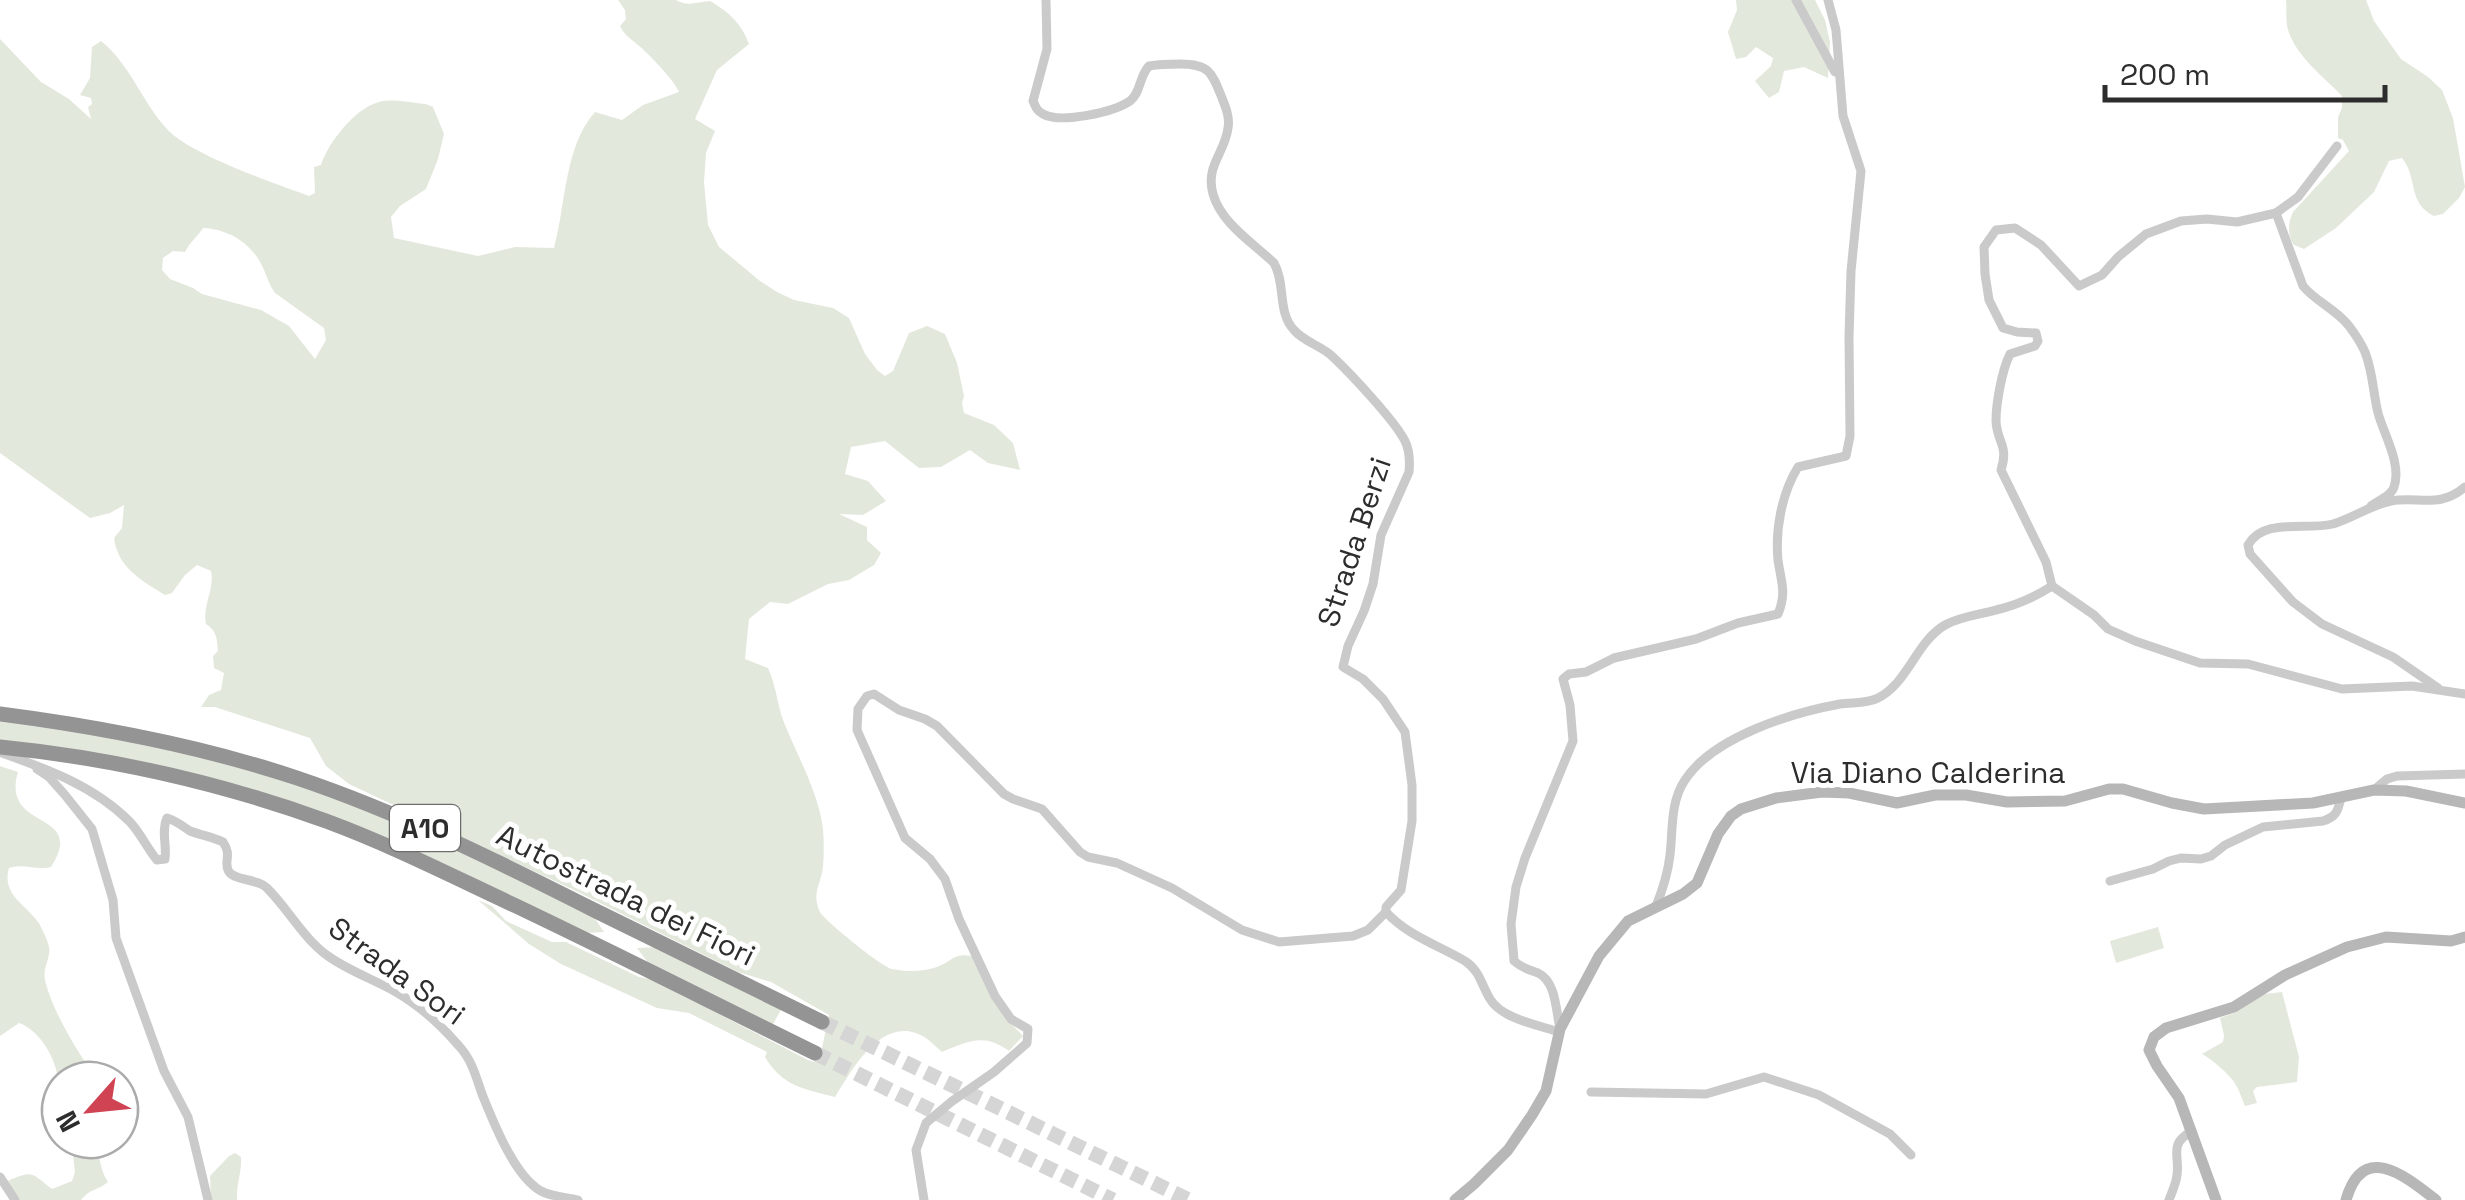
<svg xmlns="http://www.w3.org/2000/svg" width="2465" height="1200" font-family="'Space Grotesk',sans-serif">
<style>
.green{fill:#e3e8dc;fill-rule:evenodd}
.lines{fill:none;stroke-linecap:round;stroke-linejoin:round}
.motorway-tunnel{stroke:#d5d5d5;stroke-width:15;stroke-dasharray:15 8;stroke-linecap:butt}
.minor{stroke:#cacaca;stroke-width:9}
.secondary{stroke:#b7b7b7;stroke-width:11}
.motorway{stroke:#949494;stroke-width:15}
.labels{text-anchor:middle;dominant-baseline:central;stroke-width:10;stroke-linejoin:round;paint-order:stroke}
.shield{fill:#fff;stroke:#6c6c6c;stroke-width:2.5}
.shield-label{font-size:28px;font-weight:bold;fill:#2d2d2d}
.street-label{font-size:30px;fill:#2d2d2d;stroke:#fff}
</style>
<rect width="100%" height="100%" fill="#fff"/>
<!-- green -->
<g class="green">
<path d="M618,0h58c12,7 20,2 34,1 18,10 32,23 39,43l-32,26 -22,49 20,12 -9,22 -2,29 4,43 11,22 41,34 17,11 17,8 39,8 16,10 16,36 12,16 8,6 8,-5 16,-38 18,-7 18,8 12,29 7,33 -2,7 2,10 30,12 19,18 7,27 -32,-7 -18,-13 -29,17 -22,1 -34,-27 -34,6 -6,27 23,7 18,20 -23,14 -24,-1 28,13v13l14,13 -7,12 -25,15 -21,4 -40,20 -18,-2 -21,17 -4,40 23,9c8,17 9,35 15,52 14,36 35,70 40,109 1,12 1,26 0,38 -2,17 -12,27 -3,45 5,9 62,55 72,57 14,3 31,3 45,-2 16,-6 16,-14 35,-11l35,63 16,17 -14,15c-25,-18 -40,-10 -67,1 -8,-7 -16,-16 -26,-19 -37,-13 -65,38 -81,64 -31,-8 -53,-11 -70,-40l2,-5 -78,-39 -32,-5 -96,-44 -32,-20 -51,-44 14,6 14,15 46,21h14l73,35 14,3 155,80 6,2 8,-14 7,-33 -58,-33 -33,-10 -162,-81 -227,-107 -23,-18 -16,-28 -95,-31h-14l8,-12 12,-5 3,-17 -10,-5 -1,-12 5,-5c-1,-12 -1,-20 -12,-27 -4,-18 9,-35 5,-53l-14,-6 -12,10 -13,18 -7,2c-24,-15 -47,-27 -51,-57l8,-10 2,-23 -14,8 -20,5 -90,-65v-414l41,43 28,17 22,20 -3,-12 4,-3 -1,-6 -11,-3 10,-17 2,-31 9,-6c29,23 41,61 66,88 22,25 109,55 142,67l6,-3 -1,-26 7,-2c7,-22 34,-57 58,-63 13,-4 34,1 47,2l7,3 11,27 -6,25 -12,30 -26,17 -9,11 3,21 84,18 37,-9 39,1c12,-44 10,-101 41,-136l27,8 21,-15 36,-13c-4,-11 -31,-39 -41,-47 -8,-7 -13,-9 -18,-19l6,-7 -1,-9zM203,228c27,1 51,17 61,42 4,9 5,15 11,23l49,35 2,12 -11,19 -26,-33 -28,-16 -59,-16 -9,-6 -23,-9 -8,-9 1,-12 10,-7 12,1c5,-10 12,-15 18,-24z"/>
<path d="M1736,0h79l10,20 5,22 -2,36 -24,-11 -20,4 -5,21 -10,6 -14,-17 16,-15 2,-8 -17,-11 -10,10 -10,2 -8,-27 9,-22z"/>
<path d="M2286,0h80l8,21 27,38 27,18 14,13 11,28 12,69 -6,11 -16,16 -9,2c-27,-13 -16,-39 -32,-58l-13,3 -15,31 -38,36 -32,21 -10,-4c-7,-9 -6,-23 -1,-33l56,-61 -6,-11 -5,-2v-21l4,-9v-12c-19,-20 -43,-37 -53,-63 -4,-10 -2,-22 -3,-33z"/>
<path d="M0,720c127,15 253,46 372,92 76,30 148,69 222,105l10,15 -19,1 -252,-116 -333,-77z"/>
<path d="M0,766l18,6c-18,60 70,37 33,95 -15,4 -27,-4 -42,1 -8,28 19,37 31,57 4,9 11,20 9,29 -2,12 -7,17 -3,30 8,30 33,70 51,96h-37v22c-7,-12 -1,-21 -4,-33 -5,-18 -19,-40 -37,-46l-19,13z"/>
<path d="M2158,927l6,21 -48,15 -6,-22z"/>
<path d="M657,947l125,61 -10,18 -123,-62 -12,-16z"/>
<path d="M2282,992l17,65 -2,25 -40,5 -4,4 4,12 -12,3c-3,-7 -6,-17 -11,-24 -4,-7 -24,-24 -32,-28l21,-12 1,-7 -4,-17 17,-6 27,-18z"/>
<path d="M71,1140h22c8,15 6,29 15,42 -9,8 -19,7 -27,18h-63l-10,-19c26,-12 24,-7 44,8l20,-8 3,-9z"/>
<path d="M235,1153l6,4c1,15 -5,28 -4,43h-26l-1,-24 19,-20z"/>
</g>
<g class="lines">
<!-- motorway-tunnel -->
<g class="motorway-tunnel">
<path d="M822,1022l367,178"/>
<path d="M815,1053l298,147"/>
</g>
<!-- minor -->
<g class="minor">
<path d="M1046,0l1,49 -14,52c3,6 3,9 10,13 18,10 71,-2 87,-13 11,-8 9,-25 19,-35 11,-2 21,-2 31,-2 30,0 32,9 42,34 4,10 8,20 6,30 -3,25 -23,38 -15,66 8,29 40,49 61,69 12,21 3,49 20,67 10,12 28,16 39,27 18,17 62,64 72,84 5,10 5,20 4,31l-28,63 -8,49 -9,27 -16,35 -5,21 20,12 20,20 22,33 7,53v36l-11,69 -15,17v5c22,24 52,33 79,49 15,10 16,23 25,38 12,20 48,26 69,33"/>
<path d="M1796,0l39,72"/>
<path d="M2337,146l-39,51 -22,16 27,73c13,16 33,23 46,40 6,8 12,17 16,26 8,20 8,41 13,61 6,22 24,51 16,74 -3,10 -15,12 -23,19"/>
<path d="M2052,586l-6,-24 -45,-92c8,-25 -4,-27 -5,-49 0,-18 6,-51 14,-67l25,-8 3,-5 -2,-8 -19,-1 -14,-4 -14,-28 -4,-26 -1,-27 12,-17 19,-2 26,17 38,41 23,-11 16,-18 28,-23 35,-13 26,-2 30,3 39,-9"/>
<path d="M2438,688l-45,-31 -71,-33 -29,-22 -43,-48 -2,-9c16,-28 57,-14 85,-21 20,-6 38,-19 58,-23 28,-5 48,8 74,-14"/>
<path d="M2,753c45,16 92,33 127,68 11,11 18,27 28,39l8,-1c2,-14 -4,-28 2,-41 10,3 15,8 23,13 10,4 23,6 33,11 9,13 1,18 5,28 4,11 29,8 39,18 22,22 36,50 61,68 21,15 45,23 68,36 24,14 45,33 63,54 13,14 17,31 23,48 11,27 32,82 59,97 11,6 25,6 37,9"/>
<path d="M37,769l12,8 16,18 27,34 21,71 3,38 48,133 24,46 20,83"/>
<path d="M2374,790l13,-11 10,-3 68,-2"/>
<path d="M2110,881l43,-12 16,-8 12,-3 20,1 10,-3 14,-11 38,-18 60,-6c13,-4 15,-10 18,-23"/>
<path d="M1656,906c7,-17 12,-33 14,-51 3,-25 0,-53 15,-75 28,-43 106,-67 155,-76 12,-2 27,0 38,-6 30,-15 38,-56 67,-73 16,-9 34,-10 51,-15 21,-5 39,-13 56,-24l42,29 14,14 27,12 65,22 48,1 94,25 70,-3 53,8"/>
<path d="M1560,1029c-4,-18 -4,-48 -22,-56 -10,-4 -15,-4 -24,-12l-3,-37 5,-37 9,-29 48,-117 -3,-36 -7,-26 6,-5 17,-2 28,-14 82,-19 42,-16 40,-9c9,-22 3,-32 0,-54 -3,-31 4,-67 20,-93l48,-11 4,-20 -1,-99 2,-66 10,-100 -18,-55 -7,-86 -8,-30"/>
<path d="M1591,1092l115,2 58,-17 55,18 71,39 21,21"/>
<path d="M0,1177l15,23"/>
<path d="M924,1200l-8,-50 10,-27 25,-21 43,-30 33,-29 1,-14 -17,-10 -16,-23 -36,-77 -14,-40 -15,-20 -25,-21 -48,-108 1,-21 9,-13 7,-2 25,16 26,9 12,7 67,68 9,5 29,10 38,43 8,5 29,6 55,25 70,42 37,12 74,-6 15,-6 18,-18"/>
<path d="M2169,1200c3,-8 7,-16 8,-25 3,-21 -9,-30 15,-44"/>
</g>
<!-- secondary -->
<g class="secondary">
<path d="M1455,1200l19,-16 34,-34 24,-35 14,-24 14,-62 39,-73 29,-35 55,-27 14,-11 21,-49 13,-18 10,-7 35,-11 46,-6 27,1 48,10 38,-8h31l41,7 58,-1 44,-12h14l49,14 32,6 109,-6 61,-13 32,1 59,12"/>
<path d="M2216,1200l-37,-102 -22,-32 -8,-16 5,-13 12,-9 68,-21 51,-32 62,-28 39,-10 65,4 14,-4"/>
<path d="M2346,1200c17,-59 59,-24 90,0"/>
</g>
<!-- motorway -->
<g class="motorway">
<path d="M0,714c101,13 201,32 297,64 104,35 202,84 299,133 75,37 151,74 226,111"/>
<path d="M0,747c111,11 221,36 326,74 65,24 126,55 188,84 101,48 201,99 301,148"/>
</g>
</g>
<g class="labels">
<!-- shield labels -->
<rect class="shield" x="390" y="805" width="70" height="46" rx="8"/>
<g class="shield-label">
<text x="425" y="828">A10</text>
</g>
<!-- street labels -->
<g class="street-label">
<text transform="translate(1354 542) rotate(-72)">Strada Berzi</text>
<text x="1928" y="772">Via Diano Calderina</text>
<text transform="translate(626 895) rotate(26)">Autostrada dei Fiori</text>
<text transform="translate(397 971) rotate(36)">Strada Sori</text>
</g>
</g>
<!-- north arrow -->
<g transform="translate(90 1110) rotate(243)"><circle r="48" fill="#ffffff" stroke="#ababab" stroke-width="2.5"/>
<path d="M0-8L18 38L0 25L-18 38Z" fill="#cf4353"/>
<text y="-15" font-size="28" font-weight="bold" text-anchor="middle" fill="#2d2d2d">N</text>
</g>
<!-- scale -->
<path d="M2105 85v15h280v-15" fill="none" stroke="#2d2d2d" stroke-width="5"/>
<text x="2120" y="85" font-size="30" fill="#2d2d2d" stroke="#ffffff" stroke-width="8" paint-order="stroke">200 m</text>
</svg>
